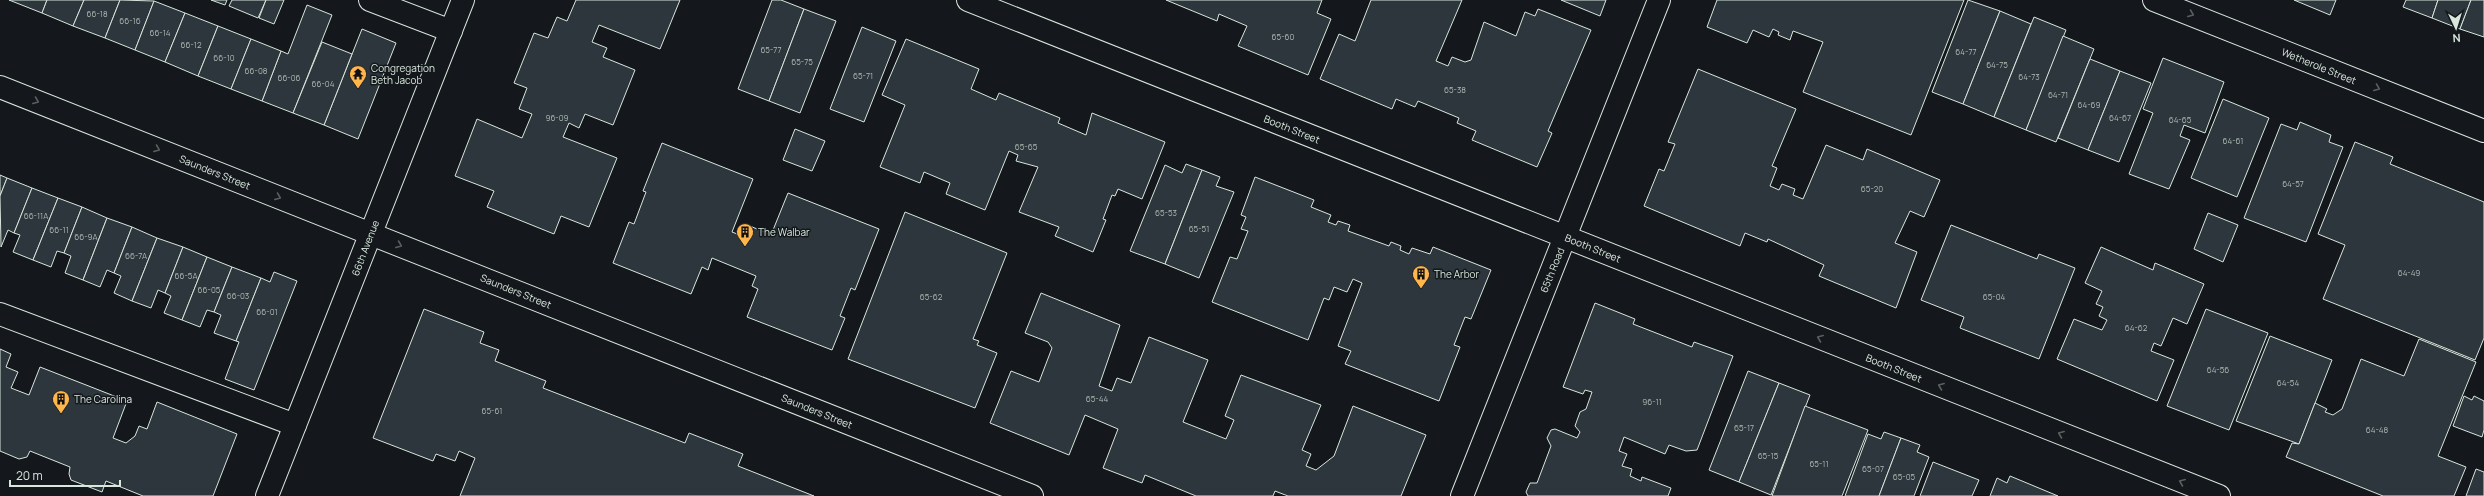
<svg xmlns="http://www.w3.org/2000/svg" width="2484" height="496" font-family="Manrope,sans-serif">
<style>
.building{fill:#2c363c;stroke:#d8e6dc}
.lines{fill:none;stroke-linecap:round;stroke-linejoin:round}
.minor-casing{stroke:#d8e6dc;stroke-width:24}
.minor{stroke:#14181c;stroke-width:22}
.oneway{stroke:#59605f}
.labels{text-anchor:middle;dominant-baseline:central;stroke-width:3;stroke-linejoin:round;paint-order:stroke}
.number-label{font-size:8px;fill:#adbab4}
.street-label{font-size:10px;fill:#d8e6dc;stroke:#14181c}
.poi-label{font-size:10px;fill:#d8e6dc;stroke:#14181c;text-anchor:start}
</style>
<rect width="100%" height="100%" fill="#14181c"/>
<!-- building -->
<g class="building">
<path d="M9,0h38l-5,13z"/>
<path d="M47,0h37l-11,26 -31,-13z"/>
<path d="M84,0h36l-15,38 -32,-12z"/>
<path d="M120,0l34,1 -19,49 -30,-12z"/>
<path d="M211,0h16l-2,5z"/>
<path d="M232,0h34l-8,18 -29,-12z"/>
<path d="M266,0h18l-10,24 -15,-6z"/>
<path d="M576,0h104l-20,49 -61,-24 -7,17 15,6 -4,9 32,13 -22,55 -28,-11 -6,14 -10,-5 -6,14 54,21 -28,69 -28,-11 -7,18 -67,-27 7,-16 -39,-15 22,-57 45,19 10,-24 -13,-5 8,-21 -13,-5 20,-50 14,5 9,-21 10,4z"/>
<path d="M772,0h9l23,9 -35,92 -31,-12z"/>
<path d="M1166,0h156l-5,13 14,6 -23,56 -70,-29 9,-20 -28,-12 -2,7z"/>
<path d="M1371,0h91l-26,61 12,5 4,-9 13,5 6,-2 13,-38 32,14 9,-24 10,4 3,-7 53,21 -43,101 4,2 -15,34 -65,-27 4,-9 -19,-8 2,-5 -41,-17 -3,6 -19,-8 -4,10 -72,-30 19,-45 16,7z"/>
<path d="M1561,0h45l-6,16z"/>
<path d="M1717,0h247l-53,135 -108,-43 20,-50 -30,-11 -3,9 -12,-5 1,-3 -6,-3 -4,8 -16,-7 -6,13 -40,-16z"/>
<path d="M1968,0l32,11 -37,93 -31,-12z"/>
<path d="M2294,0h42l-6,15z"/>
<path d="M2406,0h32l-6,18 -29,-11z"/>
<path d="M2438,0h33l-11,29 -28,-11z"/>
<path d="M2471,0h13v37l-24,-8z"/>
<path d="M154,1l31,12 -20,49 -30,-12z"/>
<path d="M307,5l25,10 -39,98 -31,-12 19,-50 7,3z"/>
<path d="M804,9l32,12 -36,92 -31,-12z"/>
<path d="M2000,11l31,13 -37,93 -31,-13z"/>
<path d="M185,13l33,13 -20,50 -33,-14z"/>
<path d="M2034,17l32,13 -40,100 -32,-13z"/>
<path d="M218,26l33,13 -20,50 -33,-13z"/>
<path d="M862,27l34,14 -32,81 -34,-13z"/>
<path d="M362,29l34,14 -38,96 -34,-14z"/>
<path d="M2063,36l31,13 -38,93 -30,-12z"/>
<path d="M251,39l30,12 -19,50 -31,-12z"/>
<path d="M906,39l73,30 -8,20 25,11 3,-7 61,25 -2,5 28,12 6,-22 73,29 -23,57 -24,-10 -3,7 -3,-1 -9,24 3,1 -13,32 -38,-16 4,-9 -40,-15 19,-45 -22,-6 2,-6 -9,-4 -24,59 -39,-16 4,-11 -26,-11 -4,11 -40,-16 25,-62 -23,-10z"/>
<path d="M322,42l30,12 -28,71 -31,-12z"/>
<path d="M2163,58l61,24 -19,51 -21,-8 -4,11 10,4 -21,49 -40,-15 24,-61 -10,-4z"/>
<path d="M2090,59l30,12 -32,79 -30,-12z"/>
<path d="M1698,69l98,40 -24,57 5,2 -7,18 9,4 3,-6 13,5 -2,6 10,4 23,-54 37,15 4,-11 73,31 -16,37 -14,-6 -15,32 22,9 -21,56 -77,-32 5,-11 -56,-26 -1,3 -22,-9 -5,13 -96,-40 15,-37 5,2 11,-27 -7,-2z"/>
<path d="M2120,71l31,12 -32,79 -31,-12z"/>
<path d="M2223,99l46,19 -32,79 -46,-19z"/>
<path d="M2300,122l31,13 -2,7 14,5 -37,95 -62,-24 37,-94 16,6z"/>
<path d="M795,129l30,12 -13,30 -29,-11z"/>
<path d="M2355,142l38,15 -3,7 94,38v136l-9,22 -152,-61 22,-54 -27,-11z"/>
<path d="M662,143l91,36 -21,53 13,5 5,-11 21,9 17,-42 91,36 -24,61 -4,-2 -11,28 5,2 -13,32 -85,-33 11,-28 -6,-3 4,-10 -44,-18 -4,12 -6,-3 -11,27 -78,-31 16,-41 5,2 12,-32 -3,-1z"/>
<path d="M1186,164l16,6 -37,94 -35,-13 35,-86 17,8z"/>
<path d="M1202,170l18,7 -4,9 18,6 -35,86 -34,-14z"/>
<path d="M0,175l7,3 -7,18z"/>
<path d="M1255,177l59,23 -3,7 20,8 -3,7 8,3 2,-4 12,4 -2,6 41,15 2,-4 10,4 -1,4 9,4 3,-6 18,6 3,-7 58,23 -20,49 -6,-2 -11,28 6,2 -21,54 -94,-37 6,-13 -13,-5 24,-63 -9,-4 -6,13 -13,-5 -5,13 -5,-2 -16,42 -96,-38 18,-45 7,2 11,-28 -7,-2 5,-12 -5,-2z"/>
<path d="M7,178l25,10 -18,45 -6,-3 -7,17 -1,-51z"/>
<path d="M32,188l26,10 -25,62 -20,-8 7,-17 -6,-2z"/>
<path d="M58,198l24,9 -18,46 -7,-2 -6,16 -18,-7z"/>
<path d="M82,207l25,11 -24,62 -18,-7 6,-17 -7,-3z"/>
<path d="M905,212l102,41 -34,86 6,2 -2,4 20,8 -22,55 -127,-49z"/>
<path d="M2208,213l30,12 -15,37 -29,-13z"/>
<path d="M107,218l25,9 -18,46 -7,-3 -7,17 -17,-7z"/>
<path d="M1951,225l86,34 2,-5 36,14 -36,91 -79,-31 4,-11 -43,-17z"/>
<path d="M132,227l25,11 -25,63 -18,-8 7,-17 -7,-3z"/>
<path d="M157,238l26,9 -18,46 -7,-3 -7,18 -19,-7z"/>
<path d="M183,247l24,10 -25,63 -18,-7 7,-17 -6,-3z"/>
<path d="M2101,247l52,23 2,-7 49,21 -17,40 -14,-6 -12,28 -7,-3 -3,8 23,9 -17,41 -100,-42 17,-40 28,11 5,-10 -8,-4 4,-9 -7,-3 6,-13 -17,-8z"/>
<path d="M207,257l25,10 -18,45 -7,-2 -7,17 -18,-7z"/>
<path d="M232,267l29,11 -25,63 -22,-8 7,-18 -7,-3z"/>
<path d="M274,272l23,9 -43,109 -29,-11 14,-37 -3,-1 25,-63 9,4z"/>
<path d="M1041,293l79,32 -21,61 13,5 5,-13 14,5 18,-46 59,23 -25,62 43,17 8,-19 -9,-4 16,-41 80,30 -19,45 9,4 -5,12 10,4 18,-14 19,-50 73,29 -25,61h-113l-13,-5 -2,5h-77l-51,-21 -3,8 -39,-15 15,-39 -33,-14 -16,40 -79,-32 21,-52 28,11 13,-34 -4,-6 -23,-9z"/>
<path d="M1595,303l40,16 -2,5 59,23 2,-5 39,14 -36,94 -11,1 -17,-6 -4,9 -41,-17 -5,14 8,3 -5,12 10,3 -2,7 11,5 1,-4 29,11 -3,8h-140l-2,-4 4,-9h7l14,-37 -4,-8 4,-8 4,-1 22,9 3,-6 -5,-6 5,-14 6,-3 6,-17 -7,-2 -2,4 -20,-7z"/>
<path d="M424,309l60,23 -4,11 19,7 -4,11 51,20 -3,7 142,55 4,-10 54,21 -5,12 76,30h-354l15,-38 -16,-7 -4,10 -19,-7 -3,7 -60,-23z"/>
<path d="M2206,309l62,24 -39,97 -62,-24z"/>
<path d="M2270,336l62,24 -33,84 -63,-23z"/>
<path d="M2419,339l57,23 -38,94 28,11 -12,29h-71l-97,-39 6,-14 7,1 16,-41 12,6 -2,3 8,3 9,-6 19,-50 43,17z"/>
<path d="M0,349l11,5 -5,13 12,5 -7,16 18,7 11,-28 87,34 -14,37 13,5 9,-7 4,-10 8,3 10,-27 80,32 -24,62h-70l-37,-15 -4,11 -31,-12 -2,-6 1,-7 -40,-16 -3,6 -8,2 -19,-8z"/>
<path d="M1748,371l31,12 -40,99 -30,-12z"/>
<path d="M1779,383l31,12 -39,100 -32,-13z"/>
<path d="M2464,396l8,4 2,-4 10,5v29l-2,7 -29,-11z"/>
<path d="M1805,406l63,24 -26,66h-70z"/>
<path d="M1884,432l17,6 -22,58h-34l23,-62 13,5z"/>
<path d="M1901,438l19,7 -3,7 12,5 -15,39h-35z"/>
<path d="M1933,462l46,18 -7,16h-52z"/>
<path d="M2476,469l8,3v24h-18z"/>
<path d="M2010,476l48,20h-68l7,-18 10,5z"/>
</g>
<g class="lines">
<!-- minor casing -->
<g class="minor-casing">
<g id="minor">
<path d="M370,0l81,31"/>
<path d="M968,0l1251,496"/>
<path d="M2154,0l330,131"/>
<path d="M0,87l1032,409"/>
<path d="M0,314l295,111"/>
<path d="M267,496l196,-496"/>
<path d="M1462,496l197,-496"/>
</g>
</g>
<!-- minor -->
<use href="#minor" class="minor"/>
</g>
<!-- one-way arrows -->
<defs><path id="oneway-chevron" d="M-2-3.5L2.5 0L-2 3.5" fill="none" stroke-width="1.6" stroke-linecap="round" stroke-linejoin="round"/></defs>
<g class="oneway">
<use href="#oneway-chevron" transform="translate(2191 14) rotate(22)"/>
<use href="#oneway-chevron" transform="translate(2377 88) rotate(22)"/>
<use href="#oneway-chevron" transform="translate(36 101) rotate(22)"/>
<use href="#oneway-chevron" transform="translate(157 149) rotate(22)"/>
<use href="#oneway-chevron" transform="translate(278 197) rotate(22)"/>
<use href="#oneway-chevron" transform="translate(399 245) rotate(22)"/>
<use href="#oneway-chevron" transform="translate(1820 338) rotate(-158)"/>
<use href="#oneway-chevron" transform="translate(1941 386) rotate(-158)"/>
<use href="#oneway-chevron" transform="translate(2061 434) rotate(-158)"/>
<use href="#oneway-chevron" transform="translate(2182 482) rotate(-158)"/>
</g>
<!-- icons -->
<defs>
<g id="temple-pin" transform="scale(0.9)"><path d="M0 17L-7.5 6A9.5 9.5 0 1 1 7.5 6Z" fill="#ffb74d" stroke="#14181c"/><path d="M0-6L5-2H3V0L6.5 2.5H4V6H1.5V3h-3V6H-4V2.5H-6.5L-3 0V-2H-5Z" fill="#111"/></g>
<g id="building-pin" transform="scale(0.9)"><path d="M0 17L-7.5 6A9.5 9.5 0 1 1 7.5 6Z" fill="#ffb74d" stroke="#14181c"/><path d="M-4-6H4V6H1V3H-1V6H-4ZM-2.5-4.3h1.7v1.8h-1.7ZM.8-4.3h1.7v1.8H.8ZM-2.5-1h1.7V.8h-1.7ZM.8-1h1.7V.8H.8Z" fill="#111"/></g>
</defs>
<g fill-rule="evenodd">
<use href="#temple-pin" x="358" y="74"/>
<use href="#building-pin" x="745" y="232"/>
<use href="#building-pin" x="1421" y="274"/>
<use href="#building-pin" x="61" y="399"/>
</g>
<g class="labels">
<!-- number labels -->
<g class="number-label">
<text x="97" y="13">66-18</text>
<text x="130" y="20">66-16</text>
<text x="160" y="32">66-14</text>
<text x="1283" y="36">65-60</text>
<text x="191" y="44">66-12</text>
<text x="771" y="49">65-77</text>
<text x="1966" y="51">64-77</text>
<text x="224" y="57">66-10</text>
<text x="802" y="61">65-75</text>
<text x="1997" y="64">64-75</text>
<text x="256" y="70">66-08</text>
<text x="863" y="75">65-71</text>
<text x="2029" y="76">64-73</text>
<text x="289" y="77">66-06</text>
<text x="323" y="83">66-04</text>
<text x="1455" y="89">65-38</text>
<text x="2058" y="94">64-71</text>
<text x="2089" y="104">64-69</text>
<text x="557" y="117">96-09</text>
<text x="2120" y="117">64-67</text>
<text x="2180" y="119">64-65</text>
<text x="2233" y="140">64-61</text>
<text x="1026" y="146">65-65</text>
<text x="2293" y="183">64-57</text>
<text x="1872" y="188">65-20</text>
<text x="1166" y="212">65-53</text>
<text x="36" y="215">66-11A</text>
<text x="1199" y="228">65-51</text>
<text x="59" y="229">66-11</text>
<text x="86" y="236">66-9A</text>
<text x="136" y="255">66-7A</text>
<text x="2409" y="272">64-49</text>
<text x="186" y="275">66-5A</text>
<text x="209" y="289">66-05</text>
<text x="238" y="295">66-03</text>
<text x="931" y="296">65-62</text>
<text x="1994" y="296">65-04</text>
<text x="267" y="311">66-01</text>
<text x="2136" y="327">64-62</text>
<text x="2218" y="369">64-56</text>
<text x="2288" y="382">64-54</text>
<text x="1097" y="398">65-44</text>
<text x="1652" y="401">96-11</text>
<text x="492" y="410">65-61</text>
<text x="1744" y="427">65-17</text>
<text x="2377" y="429">64-48</text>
<text x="1768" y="455">65-15</text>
<text x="1819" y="463">65-11</text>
<text x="1873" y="468">65-07</text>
<text x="1904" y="476">65-05</text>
</g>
<!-- street labels -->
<g class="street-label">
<text transform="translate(2319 66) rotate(22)">Wetherole Street</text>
<text transform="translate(1292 129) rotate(22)">Booth Street</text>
<text transform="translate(215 172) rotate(22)">Saunders Street</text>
<text transform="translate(365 248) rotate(-69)">66th Avenue</text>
<text transform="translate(1593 248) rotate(22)">Booth Street</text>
<text transform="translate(1552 270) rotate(-68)">65th Road</text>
<text transform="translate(516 291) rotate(22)">Saunders Street</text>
<text transform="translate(1894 368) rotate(22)">Booth Street</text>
<text transform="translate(817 411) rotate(22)">Saunders Street</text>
</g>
<!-- poi labels -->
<g class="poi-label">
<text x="371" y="68">Congregation<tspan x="371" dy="12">Beth Jacob</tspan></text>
<text x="758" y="232">The Walbar</text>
<text x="1434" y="274">The Arbor</text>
<text x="74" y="399">The Carolina</text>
</g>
</g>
<!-- north arrow -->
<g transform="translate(2456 28) rotate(176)" stroke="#14181c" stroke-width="3" paint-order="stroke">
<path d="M0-3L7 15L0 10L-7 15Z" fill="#d8e6dc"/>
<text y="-6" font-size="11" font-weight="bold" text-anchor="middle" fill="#d8e6dc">N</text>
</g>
<!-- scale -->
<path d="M10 480v6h110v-6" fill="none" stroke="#d8e6dc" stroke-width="2"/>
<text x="16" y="480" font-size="12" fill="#d8e6dc" stroke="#14181c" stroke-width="3" paint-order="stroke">20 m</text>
</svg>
